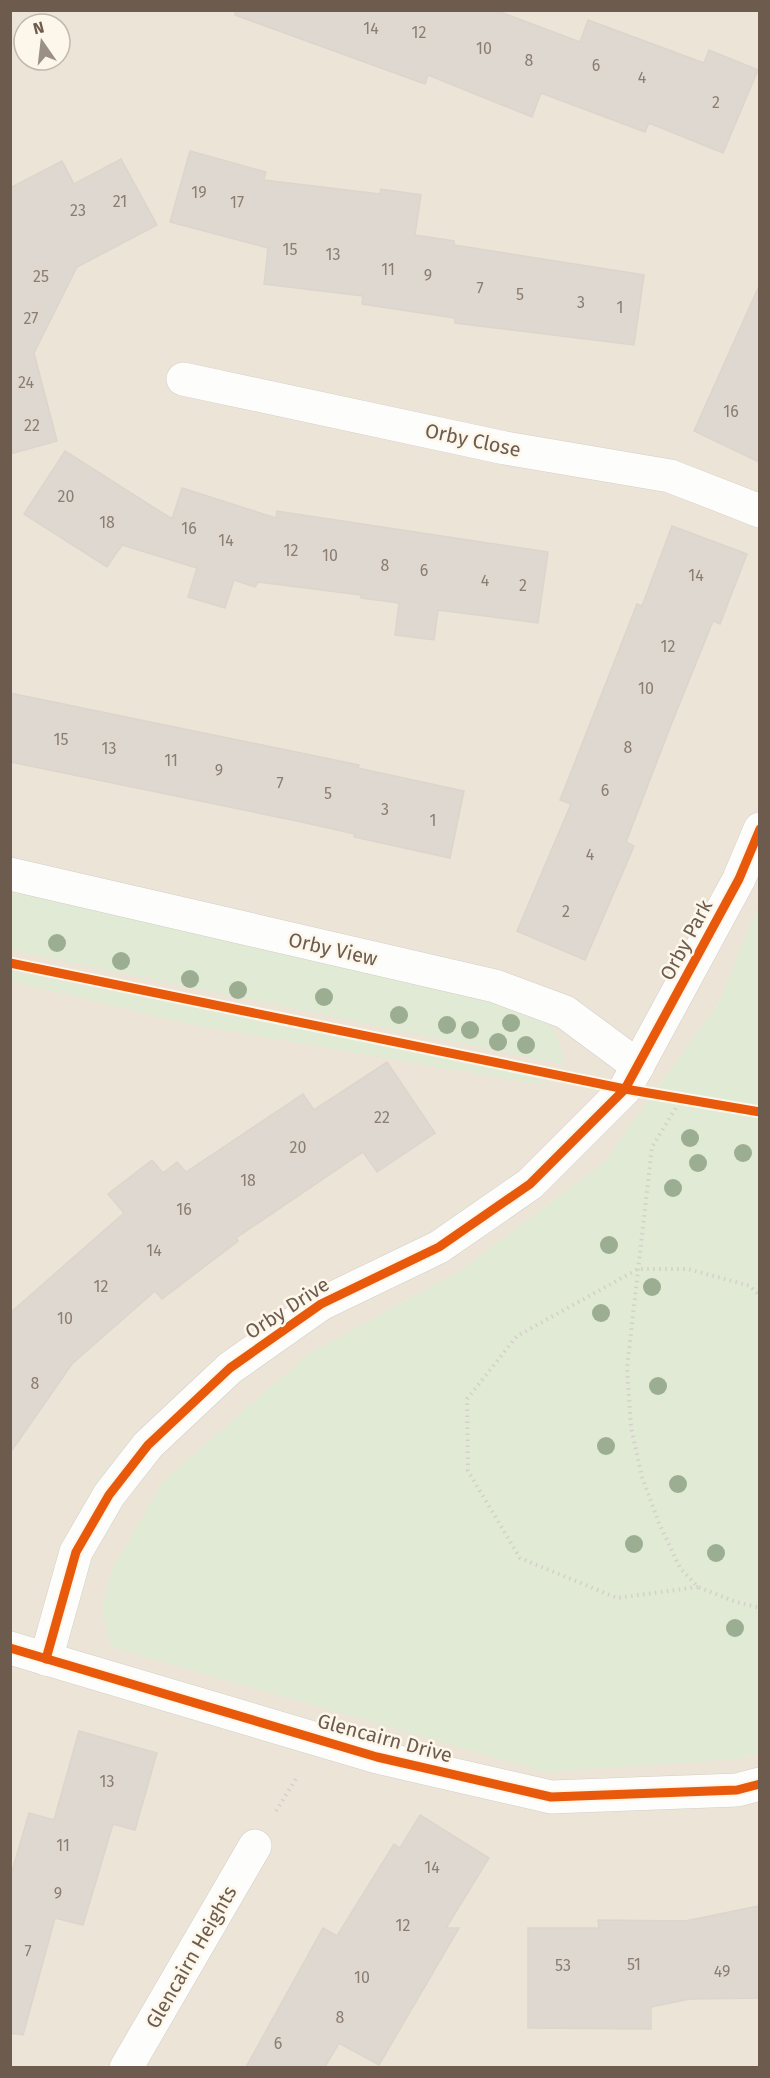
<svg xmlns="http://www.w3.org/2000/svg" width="770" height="2078" font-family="'Fira Sans',sans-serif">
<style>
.residential{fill:#ece4d7;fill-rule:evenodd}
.green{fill:#e0ead5}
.building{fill:#dfd8d1;stroke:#dcd5cc;stroke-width:1.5}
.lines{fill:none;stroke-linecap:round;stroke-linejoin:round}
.minor-casing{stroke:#d3cec7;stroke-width:34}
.path{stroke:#d4d0ca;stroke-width:4;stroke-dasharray:1.5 4.5;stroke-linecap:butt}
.minor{stroke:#fdfdfc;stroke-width:33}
.cycleway-casing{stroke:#fcf7ea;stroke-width:13}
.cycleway{stroke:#e8590c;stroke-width:9}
.tree{fill:#9cae92}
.labels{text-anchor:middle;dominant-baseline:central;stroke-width:5;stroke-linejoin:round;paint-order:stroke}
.number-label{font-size:16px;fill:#8b7d70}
.street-label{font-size:20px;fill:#6d5c4d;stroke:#fcf7ea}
</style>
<rect width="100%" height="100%" fill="#f4f1e9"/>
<!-- residential -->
<path class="residential" d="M11,11h748l1,892 -41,99 -115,160 -143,108 -154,85 428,404 24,-6v314l-748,1zM24,24h36v36h-36z"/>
<!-- green -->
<g class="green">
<path d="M10,892l442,95 73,21 23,15 8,12 11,30 -556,-115z"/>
<path d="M759,903v850l-24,6 -189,13 -435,-125 -9,-38 10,-40 52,-89 143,-125 154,-85 143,-108 115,-160z"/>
<path d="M11,971l512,102 31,14 -365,-63 -178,-43z"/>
</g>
<!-- building -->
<g class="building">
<path d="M235,10h260l85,32 8,-22 116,43 5,-13 49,20 -35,83 -74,-30 -4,9 -104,-39 -9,24 -104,-42 -3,9 -190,-69z"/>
<path d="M190,151l76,21 -2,8 116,14 1,-5 40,6 -6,40 39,6v4l190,30 -10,70 -179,-22v-5l-93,-14 1,-8 -99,-12 4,-36 -98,-26z"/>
<path d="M121,159l36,66 -80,42 -43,86 23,88 -47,13v-266l52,-27 12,23z"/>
<path d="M759,286v176l-65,-31z"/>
<path d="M65,451l107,68 10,-31 94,30 1,-7 271,41 -10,71 -100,-13 -4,30 -39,-5 4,-32 -38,-5v-3l-103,-13 -3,5 -21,-7 -9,28 -37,-11 9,-29 -75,-23 -15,22 -83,-53z"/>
<path d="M672,526l75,28 -27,70 -7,-3 -42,104 -45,117 8,4 -49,114 -68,-29 54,-127 -11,-4 77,-196 5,2z"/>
<path d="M10,693l349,72 -1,3 106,23 -14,67 -96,-21 1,-3 -58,-13 -287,-59z"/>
<path d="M387,1062l48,71 -58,39 -14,-20 -127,86 2,3 -76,58 -7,-8 -83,73 -62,89v-140l114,-100 -16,-19 44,-34 11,13 14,-11 9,10 117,-78 11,16z"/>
<path d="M79,1731l78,22 -22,77 -22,-6 -30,101 -28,-7 -32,117 -13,-2v-155l19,-65 25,7z"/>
<path d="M420,1815l69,43 -43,70h13l-80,137 -40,-22 -14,24h-79l77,-139 14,8 57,-92 6,4z"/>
<path d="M759,1906v92l-69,1 -39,8v22l-123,-1v-100h71l-1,-8 87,1z"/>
</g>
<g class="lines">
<!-- minor casing -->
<g class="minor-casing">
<g id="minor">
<path d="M183,379l322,69 165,28 90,35"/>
<path d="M10,874l485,112 70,26 73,54"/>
<path d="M10,1648l367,109 174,40 186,-7 23,-6"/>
<path d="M46,1659l30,-107 33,-57 39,-50 82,-77 91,-64 118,-57 91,-63 95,-95 114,-210 21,-50"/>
<path d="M126,2068l129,-222"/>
</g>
</g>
<!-- path -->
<g class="path">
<path d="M682,1098l-30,49 -25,221 4,59 11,50 17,46 21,45 18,19 38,15 24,6"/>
<path d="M698,1587l-81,11 -97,-40 -52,-87 -1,-72 50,-63 121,-67h50l62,17 10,10"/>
<path d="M276,1811l21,-34"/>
</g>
<!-- minor -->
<use href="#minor" class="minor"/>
<!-- cycleway casing -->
<g class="cycleway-casing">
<g id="cycleway">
<path d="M10,963l615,126 135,23"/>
<path d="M10,1648l367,109 174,40 186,-7 23,-6"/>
<path d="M46,1659l30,-107 33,-57 39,-50 82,-77 91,-64 118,-57 91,-63 95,-95 114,-210 21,-50"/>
</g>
</g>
<!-- cycleway -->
<use href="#cycleway" class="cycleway"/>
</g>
<!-- trees -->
<g class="tree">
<circle cx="57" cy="943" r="9"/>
<circle cx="121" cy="961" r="9"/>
<circle cx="190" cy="979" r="9"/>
<circle cx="238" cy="990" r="9"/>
<circle cx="324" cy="997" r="9"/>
<circle cx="399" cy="1015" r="9"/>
<circle cx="511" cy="1023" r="9"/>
<circle cx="447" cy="1025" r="9"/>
<circle cx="470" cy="1030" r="9"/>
<circle cx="498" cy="1042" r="9"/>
<circle cx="526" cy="1045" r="9"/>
<circle cx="690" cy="1138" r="9"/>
<circle cx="743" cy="1153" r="9"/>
<circle cx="698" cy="1163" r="9"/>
<circle cx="673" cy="1188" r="9"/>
<circle cx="609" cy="1245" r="9"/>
<circle cx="652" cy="1287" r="9"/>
<circle cx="601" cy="1313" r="9"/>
<circle cx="658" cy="1386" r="9"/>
<circle cx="606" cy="1446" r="9"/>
<circle cx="678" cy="1484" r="9"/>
<circle cx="634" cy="1544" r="9"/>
<circle cx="716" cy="1553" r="9"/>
<circle cx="735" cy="1628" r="9"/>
</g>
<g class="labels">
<!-- number labels -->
<g class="number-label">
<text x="371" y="28">14</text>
<text x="419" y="32">12</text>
<text x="484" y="48">10</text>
<text x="529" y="60">8</text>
<text x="596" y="65">6</text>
<text x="642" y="77">4</text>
<text x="716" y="102">2</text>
<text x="199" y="192">19</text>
<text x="120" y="201">21</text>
<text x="237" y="202">17</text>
<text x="78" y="210">23</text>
<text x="290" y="249">15</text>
<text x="333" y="254">13</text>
<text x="388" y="269">11</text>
<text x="428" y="275">9</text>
<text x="41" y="276">25</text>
<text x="480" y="288">7</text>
<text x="520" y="294">5</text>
<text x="581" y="302">3</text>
<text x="620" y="307">1</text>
<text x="31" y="318">27</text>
<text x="26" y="382">24</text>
<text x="731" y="411">16</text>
<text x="32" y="425">22</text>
<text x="66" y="496">20</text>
<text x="107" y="522">18</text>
<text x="189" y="528">16</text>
<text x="226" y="540">14</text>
<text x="291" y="550">12</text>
<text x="330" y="555">10</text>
<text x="385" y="565">8</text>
<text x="424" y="570">6</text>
<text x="696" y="575">14</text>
<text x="485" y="580">4</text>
<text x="523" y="585">2</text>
<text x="668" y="646">12</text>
<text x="646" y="688">10</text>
<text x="61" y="739">15</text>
<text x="628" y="747">8</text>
<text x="109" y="748">13</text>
<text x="171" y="760">11</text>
<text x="219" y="770">9</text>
<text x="280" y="783">7</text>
<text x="605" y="790">6</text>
<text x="328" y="793">5</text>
<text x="385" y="809">3</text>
<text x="433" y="820">1</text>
<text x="590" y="854">4</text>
<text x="566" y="911">2</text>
<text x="382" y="1117">22</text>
<text x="298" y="1147">20</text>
<text x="248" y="1180">18</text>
<text x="184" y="1209">16</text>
<text x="154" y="1250">14</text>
<text x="101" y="1286">12</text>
<text x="65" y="1318">10</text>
<text x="35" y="1383">8</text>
<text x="107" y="1781">13</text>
<text x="63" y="1845">11</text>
<text x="432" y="1867">14</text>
<text x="58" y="1893">9</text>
<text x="403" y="1925">12</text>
<text x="28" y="1951">7</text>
<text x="634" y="1964">51</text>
<text x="563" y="1965">53</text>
<text x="722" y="1971">49</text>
<text x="362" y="1977">10</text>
<text x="340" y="2017">8</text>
<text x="278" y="2043">6</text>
</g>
<!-- street labels -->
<g class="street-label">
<text transform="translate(473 440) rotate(12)">Orby Close</text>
<text transform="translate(686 940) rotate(-62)">Orby Park</text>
<text transform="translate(333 949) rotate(13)">Orby View</text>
<text transform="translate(287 1308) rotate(-33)">Orby Drive</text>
<text transform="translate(385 1738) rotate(15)">Glencairn Drive</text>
<text transform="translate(191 1957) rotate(-60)">Glencairn Heights</text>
</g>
</g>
<!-- border -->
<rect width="770" height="2078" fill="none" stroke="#6d5c4d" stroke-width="24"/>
<!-- north arrow -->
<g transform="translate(42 42) rotate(346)"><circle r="28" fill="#fcf7ea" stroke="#c3b9ab" stroke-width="1.5"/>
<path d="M0-4.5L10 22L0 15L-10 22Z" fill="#9c9084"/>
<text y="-9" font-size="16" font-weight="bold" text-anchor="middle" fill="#6d5c4d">N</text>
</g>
</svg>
